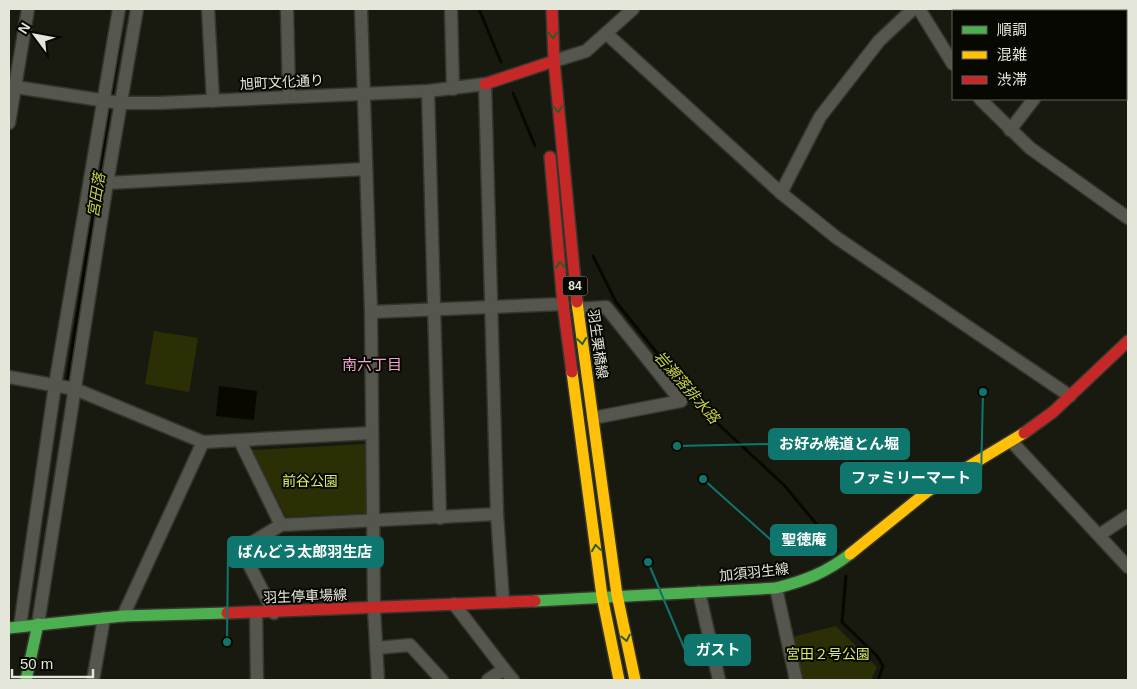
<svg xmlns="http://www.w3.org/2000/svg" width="1137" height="689" font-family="Helvetica,'Noto Sans JP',sans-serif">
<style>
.green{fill:#2c2f05}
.water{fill:#080801}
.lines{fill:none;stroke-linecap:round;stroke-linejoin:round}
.stream{stroke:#080801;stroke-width:3}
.street-casing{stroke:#35362e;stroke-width:15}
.fast-casing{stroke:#35362e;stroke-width:14}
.slow-casing{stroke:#35362e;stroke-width:14}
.jam-casing{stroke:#35362e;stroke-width:14}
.street{stroke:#55564e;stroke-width:12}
.fast{stroke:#4caf50;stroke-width:11}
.slow{stroke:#ffc107;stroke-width:11}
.jam{stroke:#c62828;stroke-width:11}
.oneway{stroke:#2a5c2a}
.labels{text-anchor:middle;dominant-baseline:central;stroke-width:4;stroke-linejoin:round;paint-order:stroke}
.shield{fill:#080803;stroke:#a2a399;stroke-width:1}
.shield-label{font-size:12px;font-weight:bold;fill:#e4e6d9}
.street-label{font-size:14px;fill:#e4e6d9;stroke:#080803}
.park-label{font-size:14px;fill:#dce863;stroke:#080803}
.water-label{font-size:15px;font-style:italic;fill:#c4cf47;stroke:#080803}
.neighbourhood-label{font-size:15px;fill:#efa6ce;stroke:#080803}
.leader{fill:none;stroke:#0f766e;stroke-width:2}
.callout-dot{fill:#0f766e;stroke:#080803;stroke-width:2}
.callout{fill:#0f766e;stroke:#0f766e;stroke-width:2}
.callout-label{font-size:15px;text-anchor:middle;font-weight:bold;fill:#fff}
</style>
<rect width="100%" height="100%" fill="#191a0f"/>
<!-- green -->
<g class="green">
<path d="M154,331l44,7 -9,54 -44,-8z"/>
<path d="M366,444l3,69 -83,4 -34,-67z"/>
<path d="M836,626l41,41 -6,13h-68l-11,-43z"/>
</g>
<!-- water -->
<path class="water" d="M219,386l38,5 -3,29 -38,-4z"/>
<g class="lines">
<!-- stream -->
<g class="stream">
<path d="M479,9l22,53"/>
<path d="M513,93l22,53"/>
<path d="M111,99l11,-70"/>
<path d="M593,256l23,46 87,108 81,75 54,65"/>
<path d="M67,381l43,-276"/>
<path d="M846,576l-4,46 35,34 6,10 -5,14"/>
</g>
<!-- street casing -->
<g class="street-casing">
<g id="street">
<path d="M208,9l5,92"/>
<path d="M287,9l2,87"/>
<path d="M361,9l10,303 3,297 4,71"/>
<path d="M451,9l2,80"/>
<path d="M919,9l34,55"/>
<path d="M607,34l174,159 56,45 233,158"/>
<path d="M554,61l32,-10 47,-42"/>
<path d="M1126,65l2,2"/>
<path d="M9,86l111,17h38l270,-12 57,-7 12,430 6,87"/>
<path d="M428,91l12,427"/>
<path d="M980,99l50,49 98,70"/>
<path d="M9,123l19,-114"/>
<path d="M1010,130l24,-31"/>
<path d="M107,183l258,-14"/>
<path d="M781,193l39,-76 59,-76 34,-32"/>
<path d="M578,309l28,-2 75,94 -88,17"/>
<path d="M371,312l192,-8"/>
<path d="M9,377l66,12 128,53 169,-9"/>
<path d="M240,441l41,84 216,-11"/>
<path d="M1012,442l116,125"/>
<path d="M1099,535l29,-19"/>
<path d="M776,588l20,92"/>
<path d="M699,592l20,88"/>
<path d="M454,604l50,65"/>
<path d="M256,613l1,67"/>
<path d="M274,613l-33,-64 40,-24"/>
<path d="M123,616l80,-174"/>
<path d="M38,624l69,-441 30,-174"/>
<path d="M20,626l35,-241 64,-376"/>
<path d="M376,648l34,-3 32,35"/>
<path d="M93,680l11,-62"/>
<path d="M488,680l16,-11 9,11"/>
</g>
</g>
<!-- fast casing -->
<g class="fast-casing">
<g id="fast">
<path d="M535,601l241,-13c29,-7 51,-16 74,-34"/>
<path d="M9,628l114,-12 104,-3"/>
<path d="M26,680l12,-56"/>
</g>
</g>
<!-- slow casing -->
<g class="slow-casing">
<g id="slow">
<path d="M577,302l40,293 18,85"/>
<path d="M572,372l30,224 17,84"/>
<path d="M850,554l78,-63 96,-58"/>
</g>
</g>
<!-- jam casing -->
<g class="jam-casing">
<g id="jam">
<path d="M552,9l2,52 23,241"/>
<path d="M485,84l69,-23"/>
<path d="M550,157l13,147 9,68"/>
<path d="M1024,433l29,-21 75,-71"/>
<path d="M227,613l308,-12"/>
</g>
</g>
<!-- street -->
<use href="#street" class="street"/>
<!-- fast -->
<use href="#fast" class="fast"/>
<!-- slow -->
<use href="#slow" class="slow"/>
<!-- jam -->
<use href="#jam" class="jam"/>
</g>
<!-- one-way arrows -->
<defs><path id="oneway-chevron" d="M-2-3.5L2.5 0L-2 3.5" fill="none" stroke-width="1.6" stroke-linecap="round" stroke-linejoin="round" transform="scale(1.25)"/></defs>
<g class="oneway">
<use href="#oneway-chevron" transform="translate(553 35) rotate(88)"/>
<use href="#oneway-chevron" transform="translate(558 109) rotate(85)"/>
<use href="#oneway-chevron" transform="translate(560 265) rotate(-96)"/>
<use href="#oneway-chevron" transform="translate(582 341) rotate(82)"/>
<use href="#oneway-chevron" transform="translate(596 548) rotate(-98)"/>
<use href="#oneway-chevron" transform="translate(626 638) rotate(78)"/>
</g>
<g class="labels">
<!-- shield labels -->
<rect class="shield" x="562.5" y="276.5" width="25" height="19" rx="4"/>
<g class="shield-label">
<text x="575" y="286">84</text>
</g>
<!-- street labels -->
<g class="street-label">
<text transform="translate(282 82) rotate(-3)">旭町文化通り</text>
<text transform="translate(598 344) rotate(82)">羽生栗橋線</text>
<text transform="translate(754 572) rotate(-6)">加須羽生線</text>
<text transform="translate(305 596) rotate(-2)">羽生停車場線</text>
</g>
<!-- park labels -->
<g class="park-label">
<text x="310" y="481">前谷公園</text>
<text x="828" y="654">宮田２号公園</text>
</g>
<!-- water labels -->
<g class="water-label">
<text transform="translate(96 195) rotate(-81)">宮田落</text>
<text transform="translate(687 387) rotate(49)">岩瀬落排水路</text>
</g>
<!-- neighbourhood labels -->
<g class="neighbourhood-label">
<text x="372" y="364">南六丁目</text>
</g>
</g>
<!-- callouts -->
<path class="leader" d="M677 446L769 444M983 392L981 478M703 479L771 540M227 642L228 552M648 562L685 650"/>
<g class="callout-dot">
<circle cx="677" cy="446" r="5"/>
<circle cx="983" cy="392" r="5"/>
<circle cx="703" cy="479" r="5"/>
<circle cx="227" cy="642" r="5"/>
<circle cx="648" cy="562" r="5"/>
</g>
<g class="callout">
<rect x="769" y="429" width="140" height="30" rx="5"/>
<rect x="841" y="463" width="140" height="30" rx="5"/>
<rect x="771" y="525" width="65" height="30" rx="5"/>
<rect x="228" y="537" width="155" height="30" rx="5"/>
<rect x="685" y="635" width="65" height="30" rx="5"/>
</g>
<g class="callout-label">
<text x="839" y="449">お好み焼道とん堀</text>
<text x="911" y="483">ファミリーマート</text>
<text x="804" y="545">聖徳庵</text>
<text x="305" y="557">ばんどう太郎羽生店</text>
<text x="718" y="655">ガスト</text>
</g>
<!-- border -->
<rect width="1137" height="689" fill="none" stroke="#e4e6d9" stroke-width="20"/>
<!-- legend -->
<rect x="952" y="10" width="175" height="90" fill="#080803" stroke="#606159"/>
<rect x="962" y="26" width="25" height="8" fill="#4caf50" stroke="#606159"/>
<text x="997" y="35" font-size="15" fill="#e4e6d9">順調</text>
<rect x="962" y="51" width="25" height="8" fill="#ffc107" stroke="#606159"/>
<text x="997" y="60" font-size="15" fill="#e4e6d9">混雑</text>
<rect x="962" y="76" width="25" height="8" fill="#c62828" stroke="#606159"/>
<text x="997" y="85" font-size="15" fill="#e4e6d9">渋滞</text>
<!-- north arrow -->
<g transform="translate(35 35) rotate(302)" stroke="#080803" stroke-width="4" paint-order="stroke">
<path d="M0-4L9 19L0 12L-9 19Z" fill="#e4e6d9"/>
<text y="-8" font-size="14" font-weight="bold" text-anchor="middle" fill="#e4e6d9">N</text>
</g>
<!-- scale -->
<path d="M12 669v8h81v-8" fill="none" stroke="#e4e6d9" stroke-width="2.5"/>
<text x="20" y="669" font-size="15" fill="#e4e6d9" stroke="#080803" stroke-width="4" paint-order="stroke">50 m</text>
</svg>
